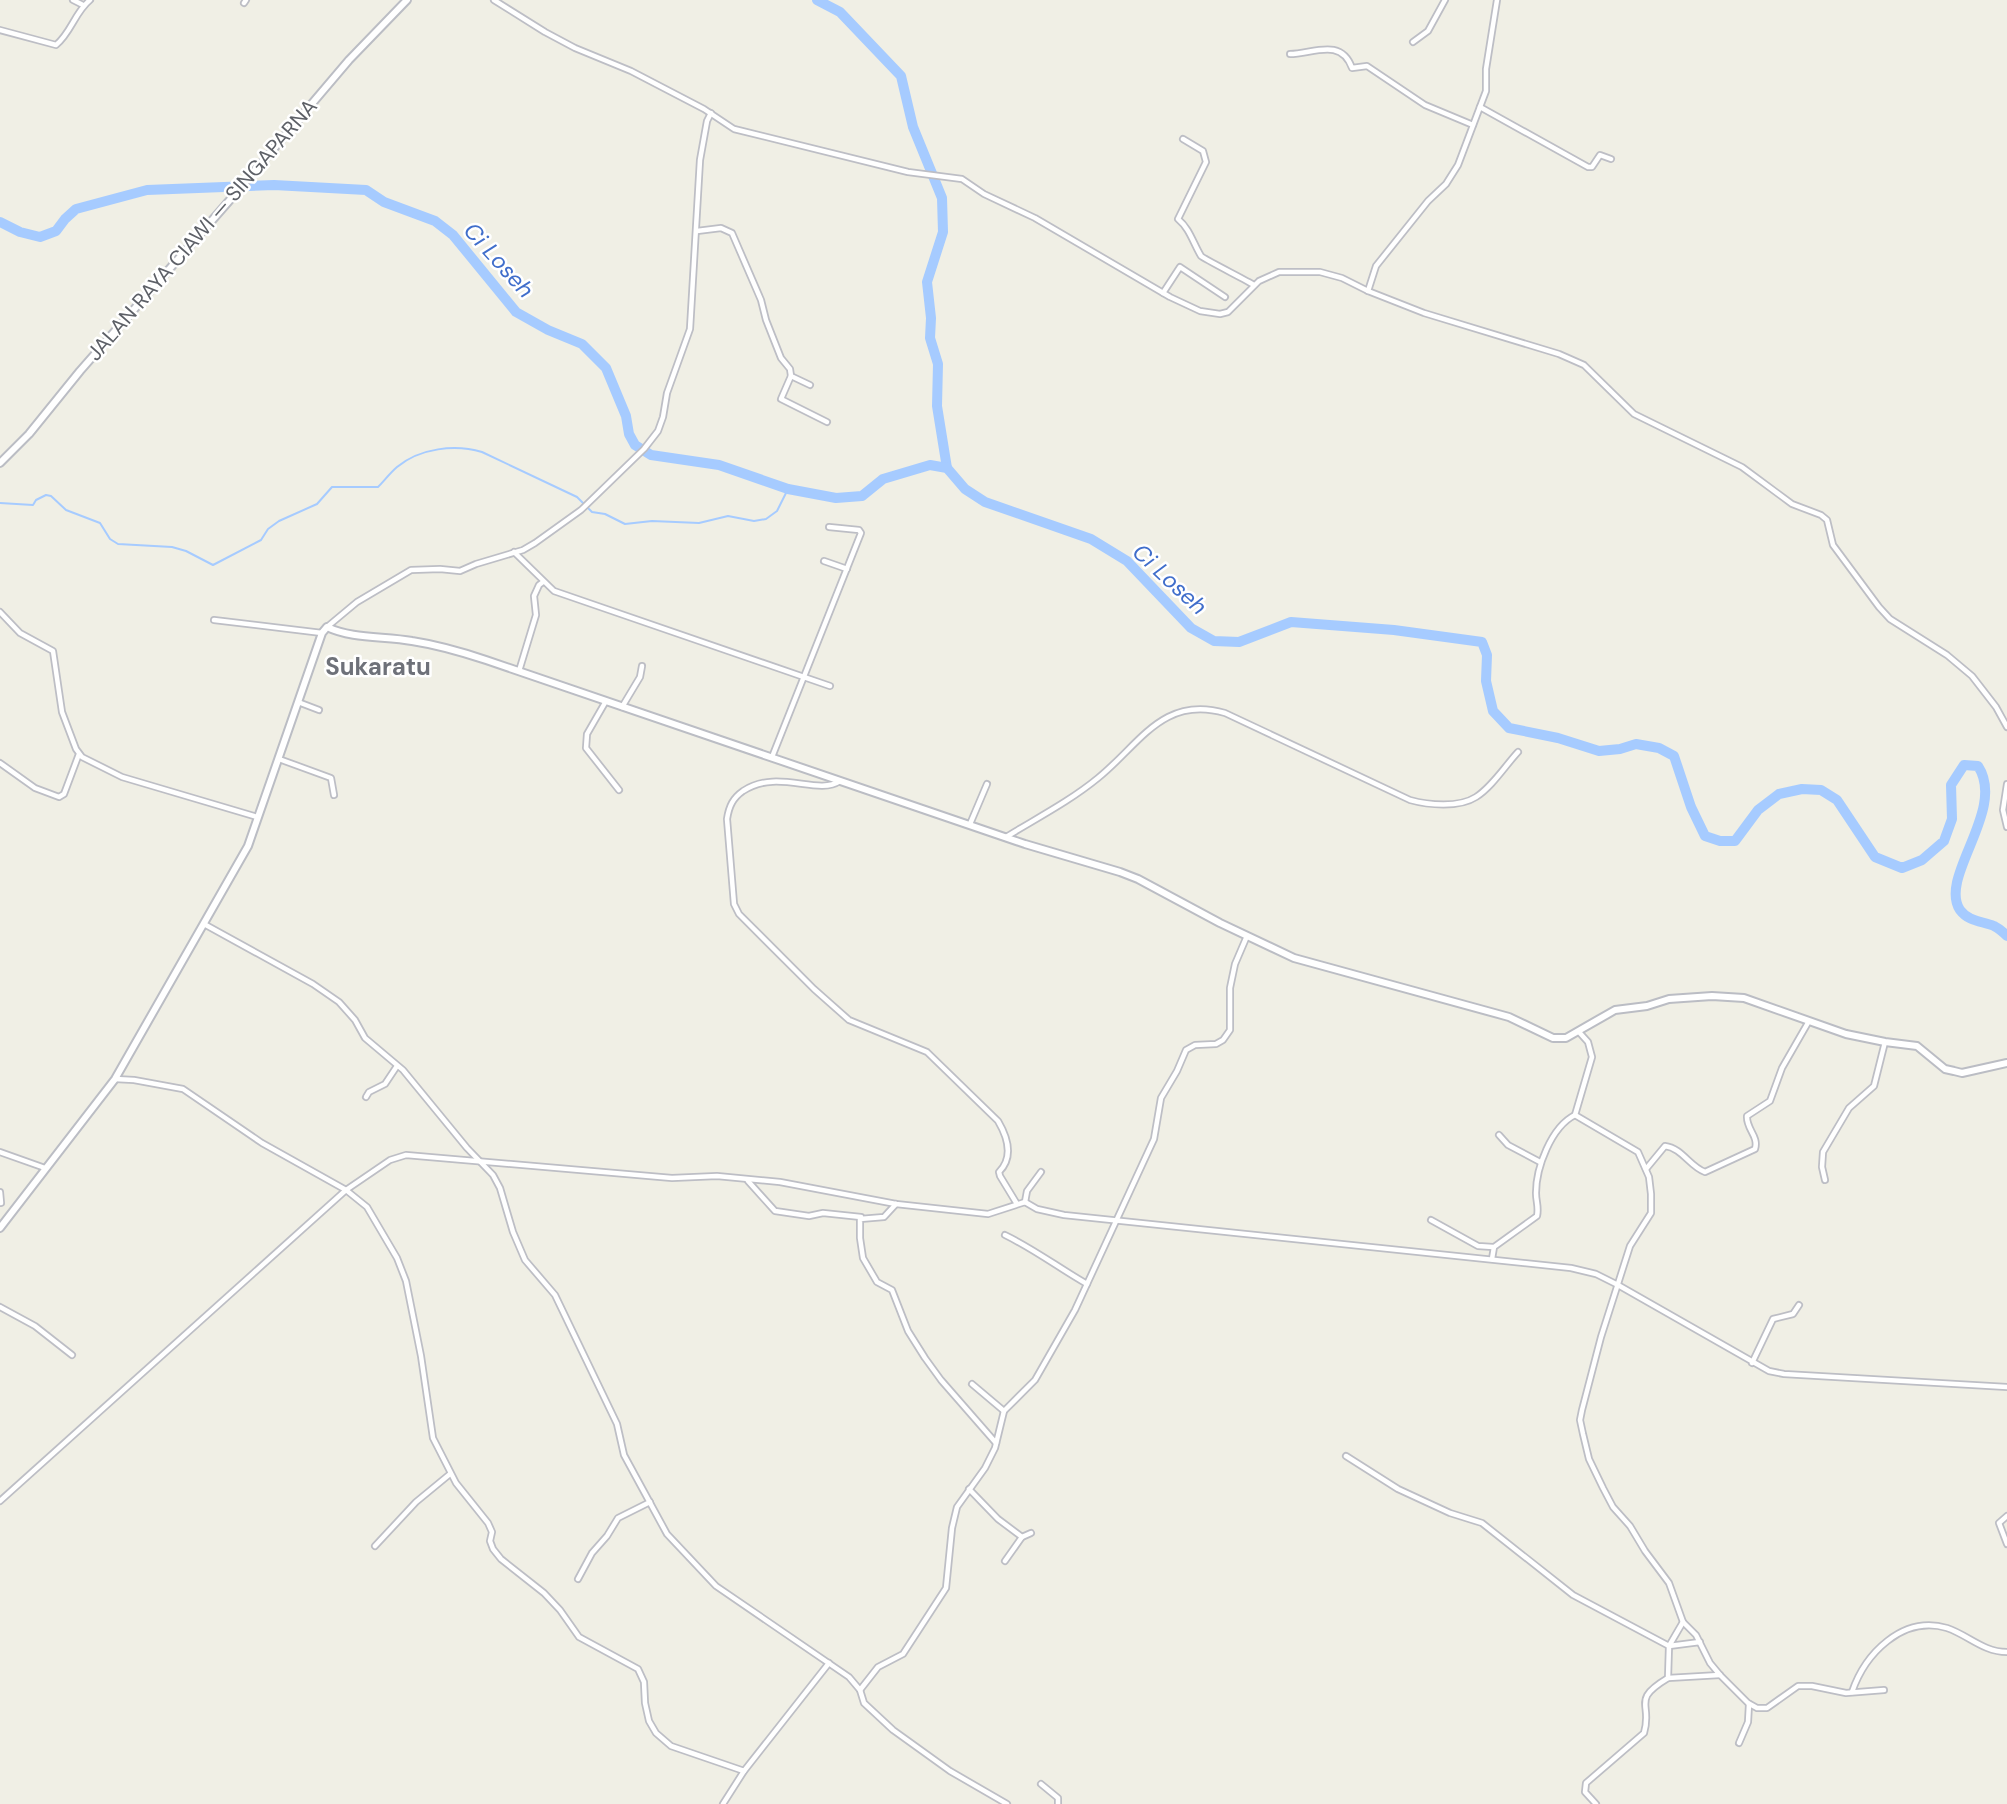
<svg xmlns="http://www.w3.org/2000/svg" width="2007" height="1804" font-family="'DM Sans',sans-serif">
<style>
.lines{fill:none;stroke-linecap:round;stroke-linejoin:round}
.stream{stroke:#a6cbff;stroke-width:2}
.river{stroke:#a6cbff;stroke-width:10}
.street-casing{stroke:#bdbec5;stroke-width:8}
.secondary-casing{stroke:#bbbdc4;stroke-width:10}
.street{stroke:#fff;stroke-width:4.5}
.secondary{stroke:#fff;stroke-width:6}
.labels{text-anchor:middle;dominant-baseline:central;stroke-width:5;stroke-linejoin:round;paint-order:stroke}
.street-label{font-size:21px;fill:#5d6067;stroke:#fff}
.water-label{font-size:23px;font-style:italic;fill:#406ecb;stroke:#fff}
.quarter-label{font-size:24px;font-weight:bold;fill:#6e7179;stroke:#fff}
</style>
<rect width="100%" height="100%" fill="#f0efe5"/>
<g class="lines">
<!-- stream -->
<path class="stream" d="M0,503l33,2 3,-5 10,-5 5,1 15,14 34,13 10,16 8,5 54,3 14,4 27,14 48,-25 7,-11 11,-8 38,-17 15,-17h46c6,-6 12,-14 19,-20 23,-19 58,-23 85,-15l95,45 15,15 13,2 20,10 27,-3 47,2 29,-7 26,5 12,-2 11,-8 11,-22"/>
<!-- river -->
<g class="river">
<path d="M817,0l23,12 61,64 12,51 29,71 1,34 -16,50 4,36 -1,20 8,26 -1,42 10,62"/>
<path d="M0,222l20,10 20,5 16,-6 9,-12 11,-10 71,-19 127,-5 92,5 18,12 51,19 18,14 63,77 32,18 34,14 24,24 20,48 3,18 6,11 16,10 68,10 69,24 48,9 26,-2 21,-17 47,-14 17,3 18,21 20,13 106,37 36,22 64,67 23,13 25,1 52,-20 103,8 88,12 5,13 -1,26 7,30 16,17 49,10 41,13 21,-2 16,-5 23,4 15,8 17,51 14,29 15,5h15l23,-31 21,-16 23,-5 19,1 16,10 38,57 27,11 20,-8 22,-19 8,-22 -1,-34 13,-20 14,1c29,44 -40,111 -18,144 9,12 22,11 34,16 4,2 9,6 13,10"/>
</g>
<!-- street casing -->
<g class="street-casing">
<g id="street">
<path d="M73,0l10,5"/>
<path d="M494,0l51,32 30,16 56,23 73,38 30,20 174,43 54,7 22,15 51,24 135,79 30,14 20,3 8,-2 31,-31 20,-9h41l22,6 26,13 56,22 135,41 25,11 50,49 108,53 50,37 29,11 6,5 6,25 46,62 11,12 57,36 25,21 24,31 11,20"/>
<path d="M244,3l2,-3"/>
<path d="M0,30l56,15c15,-12 19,-33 34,-45"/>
<path d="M1413,42l15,-11 17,-31"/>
<path d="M1290,54c22,0 51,-17 62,14l15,-2 58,39 48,20"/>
<path d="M1480,107l108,60h4l8,-12 11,4"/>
<path d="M1183,139l20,12 3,11 -28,57c12,10 15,24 23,37 3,3 45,24 53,29"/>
<path d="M697,231l24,-3 11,5 29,67 5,20 15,38 9,11 1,7 19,9"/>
<path d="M1368,291l8,-25 52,-65 18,-17 12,-19 28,-74v-22l11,-69"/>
<path d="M1163,293l17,-26 45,30"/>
<path d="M791,376l-10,23 46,23"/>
<path d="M514,552l40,39 276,95"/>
<path d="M824,561l23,8"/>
<path d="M0,612l20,21 33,18 9,61 14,37 6,8 40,20 135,40"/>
<path d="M214,620l108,13"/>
<path d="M327,627l30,-25 54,-32 29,-1 20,2 16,-7 47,-14 12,-7 46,-33 63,-61 14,-18 5,-14 4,-24 23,-64 10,-169 7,-39 4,-8"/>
<path d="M519,671l17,-56 -2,-19 5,-11 4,-3"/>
<path d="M606,701l-19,33 -1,14 33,42"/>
<path d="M298,702l21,8"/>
<path d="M622,707l18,-30 2,-11"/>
<path d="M772,757l89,-224 -2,-3 -30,-3"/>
<path d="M279,759l52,19 3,17"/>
<path d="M0,763l35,25 24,9 5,-3 15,-40"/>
<path d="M840,781c-23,15 -62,-13 -97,10 -10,7 -14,15 -16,28l7,85 5,10 75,75 35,31 78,32 71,69c10,17 16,36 1,51l1,4 17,28"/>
<path d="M2007,784l-4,26 4,17"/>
<path d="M970,824l17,-40"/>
<path d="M1006,837c31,-19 64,-36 92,-59 42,-34 65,-83 127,-65l185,87c18,5 49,8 66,-3 16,-10 29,-31 42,-45"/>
<path d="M204,924l109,60 26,18 16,18 10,18 38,32 64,78 26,27 7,13 13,44 12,28 30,35 62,129 7,31 43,79 49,52 133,91 11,13 4,13 29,27 57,41 57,33"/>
<path d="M1579,1032l9,10 4,15 -17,58 63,37 11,25 2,17v19l-21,33 -29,91 -19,73 -2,10 3,14 6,25 14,29 10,19 17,19 15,25 24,32 14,39 13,13 14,28 10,12 28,28 9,5h10l31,-22h14l34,7 38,-3"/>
<path d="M115,1079l19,1 49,9 79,54 84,47 21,17 30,51 9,23 15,75 12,82 23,45 32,40 4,9 -2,9 3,8 8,10 43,34 16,17 19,27 59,32 6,13 1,21 4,18 7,12 15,13 73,25"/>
<path d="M366,1097l3,-5 16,-8 12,-18"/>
<path d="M1499,1135l9,10 32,17"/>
<path d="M0,1152l45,16"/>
<path d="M1646,1169l19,-23c17,2 25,21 40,26l50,-23c4,-13 -9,-20 -8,-33l23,-15 12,-33 27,-47"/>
<path d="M1825,1180l-3,-13 1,-15 26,-44 25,-22 11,-44"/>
<path d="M748,1181l27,30 34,5 14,-3 38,4"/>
<path d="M0,1192l1,11"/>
<path d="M1025,1202l2,-11 14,-19"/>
<path d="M896,1204l-12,13 -24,2v19l3,20 14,24 15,8 16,41 17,27 16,22 55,63"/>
<path d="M1431,1220l47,26 15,1"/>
<path d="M1005,1235c29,14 54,33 82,49"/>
<path d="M1492,1259l2,-12 43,-31c2,-9 -1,-14 -1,-23 0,-25 15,-66 39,-78"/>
<path d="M0,1307l35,19 37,29"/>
<path d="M1752,1363l21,-44 20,-5 6,-9"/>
<path d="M972,1384l32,27"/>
<path d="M1346,1456l52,33 52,24 32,10 91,72 96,51 31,-4"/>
<path d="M969,1489l29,30 24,18"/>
<path d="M0,1501l346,-311 44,-30 16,-5 266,23 45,-2 63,6 116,22 92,10 37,-12 12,7 27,6 507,53 25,6 22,11 151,86 15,3 223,13"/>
<path d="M2007,1516l-8,7 8,21"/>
<path d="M375,1546l41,-44 34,-28"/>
<path d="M1005,1561l17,-24 9,-4"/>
<path d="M578,1579l14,-26 15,-17 11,-18 32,-16"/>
<path d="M1668,1678l52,-3"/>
<path d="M860,1690l18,-23 25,-13 43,-66 6,-60 5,-21 28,-39 10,-20 9,-37 31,-31 40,-70 79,-171 7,-41 16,-27 9,-21 9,-5 21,-1 7,-4 7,-10v-42l5,-24 12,-28"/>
<path d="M1852,1692c13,-38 50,-77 95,-64 21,7 36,24 60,24"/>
<path d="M1739,1743l9,-21 1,-18"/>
<path d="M1041,1784l17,14v6"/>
<path d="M723,1804l21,-33 85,-108"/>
<path d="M1596,1804l-11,-12 1,-9 58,-50c9,-30 -14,-32 24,-55l1,-32 14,-24"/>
</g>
</g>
<!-- secondary casing -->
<g class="secondary-casing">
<g id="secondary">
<path d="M0,463l29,-29 51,-63 156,-178 113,-133 58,-60"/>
<path d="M0,1228l115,-149 133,-233 74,-213 5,-6c25,12 58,9 85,14 26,4 50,11 74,19l539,184 95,28 18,7 82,44 74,35 215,59 44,21h13l49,-28 32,-4 22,-7 43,-3 32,2 102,36 39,8 32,4 28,23 9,2 8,2 45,-10"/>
</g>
</g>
<!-- street -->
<use href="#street" class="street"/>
<!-- secondary -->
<use href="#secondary" class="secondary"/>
</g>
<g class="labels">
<!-- street labels -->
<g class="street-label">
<text transform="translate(202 230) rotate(-49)">JALAN RAYA CIAWI — SINGAPARNA</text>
</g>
<!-- water labels -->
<g class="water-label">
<text transform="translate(499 260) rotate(48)">Ci Loseh</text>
<text transform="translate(1170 579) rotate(43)">Ci Loseh</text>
</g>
<!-- quarter labels -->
<g class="quarter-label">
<text x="378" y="666">Sukaratu</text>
</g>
</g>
</svg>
